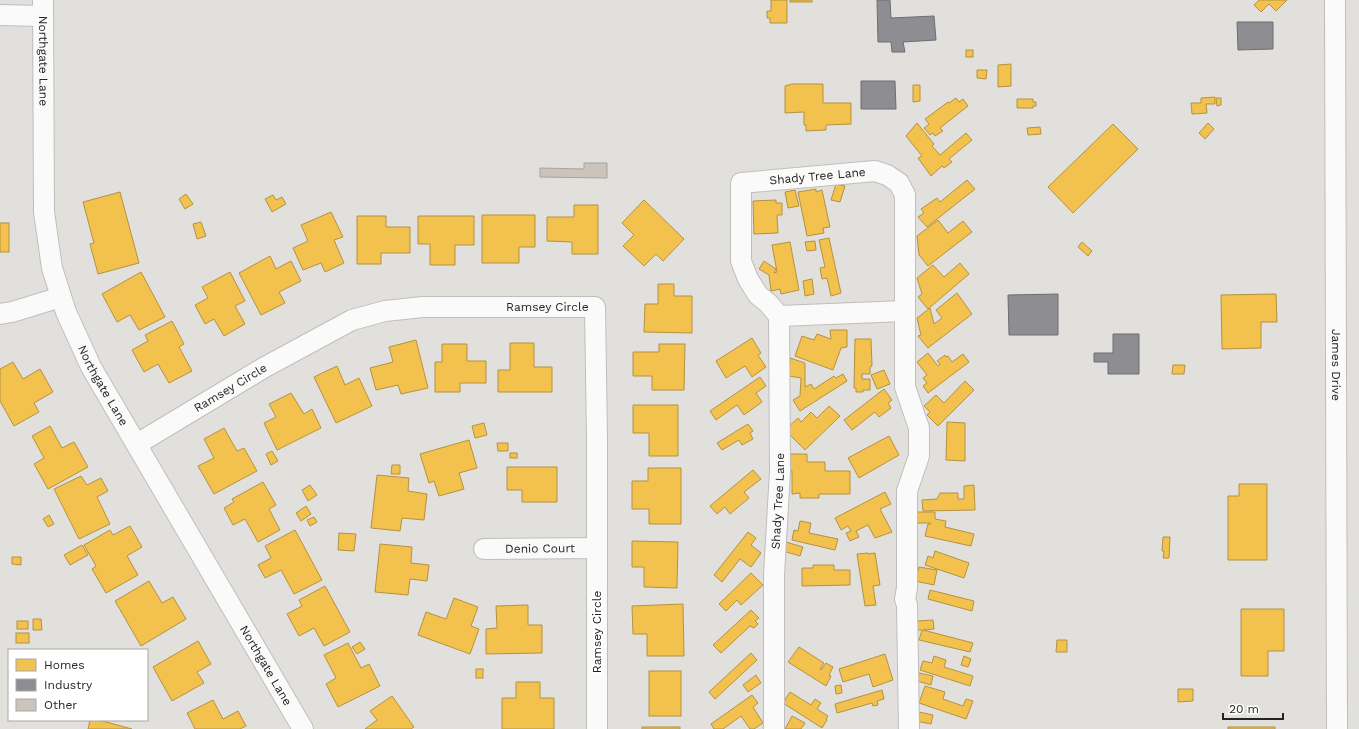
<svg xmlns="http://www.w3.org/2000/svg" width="1359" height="729" font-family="'Work Sans',sans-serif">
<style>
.homes{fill:#f2c14e;stroke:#b49240}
.industry{fill:#8d8d92;stroke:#6e6d70}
.building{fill:#ccc4ba;stroke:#a6a4a1}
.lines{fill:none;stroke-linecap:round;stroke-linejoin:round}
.street-casing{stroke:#c0bebc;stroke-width:22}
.street{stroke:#fbfafa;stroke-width:20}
.labels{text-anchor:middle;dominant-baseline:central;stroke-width:4;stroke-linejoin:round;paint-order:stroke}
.street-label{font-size:12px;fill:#242320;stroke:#fff}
</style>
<rect width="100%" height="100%" fill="#e2e0dd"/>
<!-- homes -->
<g class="homes">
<path d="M771,0h16v23h-17v-5h-3v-7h4z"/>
<rect x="790" y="0" width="22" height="2"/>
<path d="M1259,0h28l-11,11 -7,-7 -8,8 -7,-7z"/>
<rect x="966" y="50" width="7" height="7"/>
<path d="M1011,64v22l-13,1v-22z"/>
<path d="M977,70h10l-1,9 -9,-1z"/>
<path d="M792,84h31v19h28v21l-25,1v5l-20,1v-6h-2v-13l-19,1v-27z"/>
<path d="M913,85h7v16l-7,1z"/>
<path d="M1215,97v7h-9l1,9 -15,1 -1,-11h10v-5z"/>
<path d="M956,98l3,4 4,-3 5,7 -28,22 3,3 -8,5 -2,-3 -3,2 -6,-7 5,-4 -4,-5 23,-17 1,1z"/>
<path d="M1216,98h5v7l-4,1z"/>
<path d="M1017,99h16v3h3v4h-3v2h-16z"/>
<path d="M917,123l17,21 -2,2 8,9 26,-22 6,7 -23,19 3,3 -8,6 -2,-2 -11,10 -13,-18 4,-2 -16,-20z"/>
<path d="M1208,123l6,6 -9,10 -6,-6z"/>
<path d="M1113,124l25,25 -65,64 -25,-26z"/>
<path d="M1040,127l1,7 -13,1 -1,-7z"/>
<path d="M967,180l8,9 -48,38 -9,-10 6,-4 -3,-4 16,-11 3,4z"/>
<path d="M836,184l9,2 -5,16 -9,-2z"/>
<path d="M816,189v3l6,-2 8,37 -7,1 1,5 -17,3 -9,-44z"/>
<path d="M795,190l4,16 -11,2 -3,-16z"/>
<path d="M120,192l19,71 -41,11 -8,-30 4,-1 -11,-41z"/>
<path d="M186,194l7,10 -8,5 -6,-10z"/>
<path d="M273,195l3,5 6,-3 4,7 -14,8 -7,-13z"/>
<path d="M644,200l40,39 -21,22 -7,-7 -12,12 -21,-20 11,-11 -12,-12z"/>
<path d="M776,200v3h6v12h-5l1,18 -24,1 -1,-33z"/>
<path d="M574,205h24v49h-26v-12l-25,-1v-24h27z"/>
<path d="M331,212l12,25 -9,3 10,23 -19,9 -4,-9 -18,7 -10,-22 15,-7 -7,-16z"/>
<path d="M482,215h53v32h-16v16h-37z"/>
<path d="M357,216h29v11h24v26h-29v11h-24z"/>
<path d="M418,216h56v29h-19v20h-25v-21h-12z"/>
<path d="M938,220l10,13 15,-12 9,11 -44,34 -9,-11 -2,-19z"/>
<path d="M201,222l5,14 -9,3 -4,-15z"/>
<rect x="0" y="223" width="9" height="29"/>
<path d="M829,238l12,55 -10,3 -4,-18 -5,1 -2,-11 5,-1 -6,-27z"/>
<path d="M815,241l1,9 -9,1 -2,-9z"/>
<path d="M790,242l9,48 -18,4 -1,-5 -9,2 -2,-16 -10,-6 5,-8 12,8 -2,4 3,-1 -5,-27z"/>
<path d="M1082,242l10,9 -4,5 -10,-9z"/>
<path d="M270,256l6,13 15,-8 10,20 -22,11 6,11 -24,12 -22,-42z"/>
<path d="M960,263l9,11 -41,35 -10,-12 4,-3 -5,-16 16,-13 11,12z"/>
<path d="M141,272l24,45 -26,13 -9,-15 -13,7 -15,-28z"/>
<path d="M230,272l15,29 -10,5 10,18 -21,12 -10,-17 -9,5 -10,-19 13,-7 -6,-11z"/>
<path d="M812,279l2,15 -9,2 -2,-15z"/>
<path d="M658,284h16v12h18v37l-48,-1 1,-28h13z"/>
<path d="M957,293l15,21 -44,34 -10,-12 3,-1 -4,-17 13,-10 4,16 8,-6 -6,-8z"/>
<path d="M1276,294l1,28h-16v26l-39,1 -1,-54z"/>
<path d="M172,321l12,23 -5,3 13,24 -23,12 -11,-19 -14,8 -12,-22 16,-9 -3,-6z"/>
<path d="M830,330h17v17l-6,1 -8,22 -38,-14 7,-20 12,4 3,-6 14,5z"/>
<path d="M752,338l9,15 -3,2 8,12 -14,10 -7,-11 -19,12 -10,-17z"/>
<path d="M855,339h16l1,27 -2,1v7h-8v5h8v11h-7v2h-7v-4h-2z"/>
<path d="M416,340l12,48 -27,6 -3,-9 -22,5 -6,-22 23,-6 -4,-15z"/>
<path d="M510,343h24v24h18v25h-54v-22h12z"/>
<path d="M442,344h25v17h19v22h-26v9h-25v-30h7z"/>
<path d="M659,344h26l-1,46h-32v-14h-19v-24h26z"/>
<path d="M928,353l10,13 2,-2 -3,-3 8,-6 1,2 2,-1 4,6 11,-8 6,8 -41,31 -5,-7 4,-3 -4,-5 4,-3 -10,-13z"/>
<path d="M790,358l15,5v24l6,-3 3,5 20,-13 2,2 7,-4 4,7 -47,30 -7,-11 7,-4 1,-18 -12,-2z"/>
<path d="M13,362l10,17 17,-10 13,23 -19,11 5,9 -25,14 -14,-25v-32z"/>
<path d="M1173,365h12l-1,9h-12z"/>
<path d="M337,366l8,19 14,-7 13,28 -36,17 -22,-46z"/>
<path d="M884,370l6,14 -13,5 -6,-14z"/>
<path d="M760,377l6,9 -10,7 6,9 -18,13 -7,-10 -21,15 -6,-9z"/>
<path d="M965,381l9,9 -36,36 -11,-11 3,-3 -6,-6 12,-11 8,8z"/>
<path d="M884,389l8,11 -4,3 3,5 -12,9 -4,-5 -23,18 -8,-10z"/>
<path d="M291,393l13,21 8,-5 9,19 -44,22 -13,-27 12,-6 -7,-13z"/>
<path d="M633,405h45v51h-29v-23h-16z"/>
<path d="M829,406l11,10 -35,34 -20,-20 13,-12 3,4 10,-10 6,6z"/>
<path d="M947,422l18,1v38l-19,-1z"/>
<path d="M484,423l3,12 -12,3 -3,-12z"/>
<path d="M748,424l5,7 -3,2 3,6 -11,6 -3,-5 -17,10 -5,-7z"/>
<path d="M50,426l12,22 12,-6 14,25 -40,22 -14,-25 10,-6 -12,-22z"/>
<path d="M224,428l13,23 7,-3 13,23 -43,23 -16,-28 16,-8 -10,-19z"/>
<path d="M889,436l10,19 -40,23 -11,-20z"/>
<path d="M469,440l8,28 -18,5 5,16 -25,7 -5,-15 -5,2 -9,-29z"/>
<path d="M497,443h11v8h-10z"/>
<path d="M272,451l6,10 -7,4 -5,-11z"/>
<rect x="510" y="453" width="7" height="5"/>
<path d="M789,454h18v8h18v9h25v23h-31v4h-19v-5l-8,1v-23h-3z"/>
<path d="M392,465h8v9h-9z"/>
<path d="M507,467h50v35h-35v-12h-15z"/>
<path d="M648,468h33v56h-32v-15h-17v-28h16z"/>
<path d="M753,470l8,9 -17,13 5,6 -19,16 -5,-7 -8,7 -7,-8z"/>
<path d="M377,475l32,3 -1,13 19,3 -3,26 -22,-2 -2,13 -29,-3z"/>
<path d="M81,476l6,9 14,-7 7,13 -11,6 13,27 -31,15 -25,-50z"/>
<path d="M263,482l13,23 -7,4 11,21 -22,12 -13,-23 -12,6 -9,-17 10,-6 -2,-3z"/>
<path d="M1239,484h28v76h-39v-64h11z"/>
<path d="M310,485l7,10 -9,6 -6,-11z"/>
<path d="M974,485l1,25 -52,1 -1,-11 15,-1 3,-6h18v6h6v-13z"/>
<path d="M885,492l6,12 -11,5 12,23 -17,6 -7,-13 -12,6 3,6 -9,4 -4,-8 5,-2 -3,-5 -7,4 -6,-12z"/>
<path d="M306,506l5,8 -10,7 -5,-8z"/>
<path d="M915,512h20v7l11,2 -1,6 29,7 -3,12 -46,-10 3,-12h2l1,-1h-15z"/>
<path d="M49,515l5,9 -6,3 -5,-8z"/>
<path d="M314,517l3,5 -7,4 -3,-6z"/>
<path d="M800,521l11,2 -2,10 29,6 -3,11 -43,-10 2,-10 4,1z"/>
<path d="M130,526l12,21 -15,9 11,19 -32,18 -14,-24 4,-3 -12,-21 26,-15 3,5z"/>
<path d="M295,530l27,50 -28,14 -13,-24 -16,8 -7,-13 13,-7 -6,-12z"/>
<path d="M748,532l8,6 -5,7 10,8 -10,14 -11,-8 -18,23 -8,-7z"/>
<path d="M339,533l17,1 -2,17 -16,-1z"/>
<path d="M1163,537h7l-1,21h-6l1,-7h-2z"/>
<path d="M632,541l46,1 -1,46 -33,-1v-20h-12z"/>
<path d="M786,542l17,5 -3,9 -17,-5z"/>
<path d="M380,544l32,3 -1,16 18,2 -2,16 -17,-2 -2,16 -33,-3z"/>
<path d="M82,545l6,10 -18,10 -6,-10z"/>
<path d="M935,551l34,12 -5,15 -39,-13 3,-9 5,2z"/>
<path d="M868,553v1l7,-1 5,32 -7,1 3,19 -11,1 -8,-52z"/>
<path d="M12,557h9v8l-9,-1z"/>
<path d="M813,565h21v5h16v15l-48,1v-18h11z"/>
<path d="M919,567l18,3 -3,15 -19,-4z"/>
<path d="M751,573l12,12 -22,20 -4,-5 -11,11 -7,-7z"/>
<path d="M149,581l13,22 11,-6 13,22 -45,27 -26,-45z"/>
<path d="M325,586l25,46 -26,14 -10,-18 -15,8 -12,-22 15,-8 -3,-6z"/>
<path d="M930,590l44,11 -2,10 -44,-12z"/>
<path d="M454,598l24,9 -7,19 8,3 -9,25 -52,-19 8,-23 20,7z"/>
<path d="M683,604l1,52h-37v-22h-14l-1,-28z"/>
<path d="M528,605v20h14v28l-56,1v-25l11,-1 -1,-22z"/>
<path d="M1241,609h43v42h-16v25h-27z"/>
<path d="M751,610l8,8 -4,3 3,3 -4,4 -4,-2 -29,27 -8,-8z"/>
<path d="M33,619h8l1,11h-9z"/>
<path d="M933,620l1,9 -11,1 50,13 -3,9 -51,-12 3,-10h-5v-9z"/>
<rect x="17" y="621" width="11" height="8"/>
<rect x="16" y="633" width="13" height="10"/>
<path d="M1057,640h10v12h-11z"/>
<path d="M198,641l13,23 -14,8 7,11 -32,18 -19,-34z"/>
<path d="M360,642l5,7 -8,5 -5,-7z"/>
<path d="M348,643l13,25 8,-4 11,22 -42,21 -12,-23 10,-6 -12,-23z"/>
<path d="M799,647l25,16 -4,6 1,1 5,-7 7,4 -4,8 2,1 -5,10 -38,-24z"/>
<path d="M751,653l6,7 -42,39 -6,-7z"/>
<path d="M885,654l8,26 -20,7 -4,-13 -26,8 -4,-13z"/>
<path d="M934,656l12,4 -2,7 29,9 -3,10 -50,-16 3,-9 9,2z"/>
<path d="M964,656l7,3 -3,8 -7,-2z"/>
<rect x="476" y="669" width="7" height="9"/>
<rect x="649" y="671" width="32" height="45"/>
<path d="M919,673l14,3 -2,9 -14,-4z"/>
<path d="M756,675l5,8 -13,9 -5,-7z"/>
<path d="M516,682h24v16h14v31h-52v-31h14z"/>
<path d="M841,685l1,8 -6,1 -1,-8z"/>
<path d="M925,686l20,6 -2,7 20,7 3,-7 7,2 -7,18 -47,-16z"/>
<path d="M1178,689h15v12l-15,1z"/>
<path d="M882,690l2,9 -7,2 1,4 -5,1 -1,-3 -35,10 -2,-9z"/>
<path d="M790,692l21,13 4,-6 6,4 -4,6 11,7 -2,3 1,1 -5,8 -39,-25z"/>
<path d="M752,695l6,8 -5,4 10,16 -9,6h-4l-9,-13 -18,13h-9l-3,-5z"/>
<path d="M392,696l22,31 -3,2h-46l12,-9 -7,-9z"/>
<path d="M213,700l10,19 15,-8 8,15 -6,3h-45l-8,-16z"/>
<path d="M919,712l14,3 -2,9 -15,-3z"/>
<path d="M792,716l13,7 -4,6h-16z"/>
<path d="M90,720h9l33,9h-44z"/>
<rect x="642" y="727" width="38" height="2"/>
<rect x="1228" y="727" width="47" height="2"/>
</g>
<!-- industry -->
<g class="industry">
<path d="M877,0h13l1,18 43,-2 2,24 -33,2 2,10h-13l-1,-10h-13z"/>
<path d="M1237,22h36v27l-35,1z"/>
<path d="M861,81h34l1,28h-35z"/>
<path d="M1058,294v41h-49l-1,-40z"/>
<path d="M1113,334h26v40h-31v-12h-14v-9h19z"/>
</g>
<!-- building -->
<path class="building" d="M584,163h23v15l-67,-1v-9l44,1z"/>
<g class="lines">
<!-- street casing -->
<g class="street-casing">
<g id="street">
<path id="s1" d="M43,0l1,212 8,56 14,44 25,55 212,362"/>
<path id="s2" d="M1335,0l2,729"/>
<path d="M0,15l43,1"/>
<path d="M0,314l12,-2 49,-15"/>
<path d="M779,316l126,-5"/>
<path id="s3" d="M137,444l128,-77 87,-47 33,-9 38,-4h172l2,132v290"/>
<path id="s4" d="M484,549l113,-1"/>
<path id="s5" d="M774,729v-154l6,-104 -1,-155 -11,-13 -10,-8 -10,-16 -7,-18v-78l134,-12 12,4 12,8 6,12v192l14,41v28l-12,35v97l-2,11 2,6 2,124"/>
</g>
</g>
<!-- street -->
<use href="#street" class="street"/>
</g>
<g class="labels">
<!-- street labels -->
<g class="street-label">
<text stroke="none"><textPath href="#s1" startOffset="61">Northgate Lane</textPath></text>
<text stroke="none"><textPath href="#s5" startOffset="636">Shady Tree Lane</textPath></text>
<text stroke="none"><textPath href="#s3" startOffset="445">Ramsey Circle</textPath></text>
<text stroke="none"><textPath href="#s2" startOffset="365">James Drive</textPath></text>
<text stroke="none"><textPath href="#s1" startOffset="397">Northgate Lane</textPath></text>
<text stroke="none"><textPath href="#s3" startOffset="109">Ramsey Circle</textPath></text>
<text stroke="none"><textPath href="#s5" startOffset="228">Shady Tree Lane</textPath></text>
<text stroke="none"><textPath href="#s4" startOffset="56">Denio Court</textPath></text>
<text transform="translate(597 632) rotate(-90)">Ramsey Circle</text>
<text stroke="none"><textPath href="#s1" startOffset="721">Northgate Lane</textPath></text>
</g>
</g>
<!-- legend -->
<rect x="8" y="649" width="140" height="72" fill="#ffffff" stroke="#a7a7a6"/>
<rect x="16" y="659" width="20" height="12" fill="#f2c14e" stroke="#a7a7a6"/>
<text x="44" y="669" font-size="12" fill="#242320">Homes</text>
<rect x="16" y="679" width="20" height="12" fill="#8d8d92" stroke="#a7a7a6"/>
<text x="44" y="689" font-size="12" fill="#242320">Industry</text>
<rect x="16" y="699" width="20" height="12" fill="#ccc4ba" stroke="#a7a7a6"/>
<text x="44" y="709" font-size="12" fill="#242320">Other</text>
<!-- scale -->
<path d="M1223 713v6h60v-6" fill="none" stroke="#242320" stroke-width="2"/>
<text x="1229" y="713" font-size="12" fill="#242320" stroke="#ffffff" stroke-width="3" paint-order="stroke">20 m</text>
</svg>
